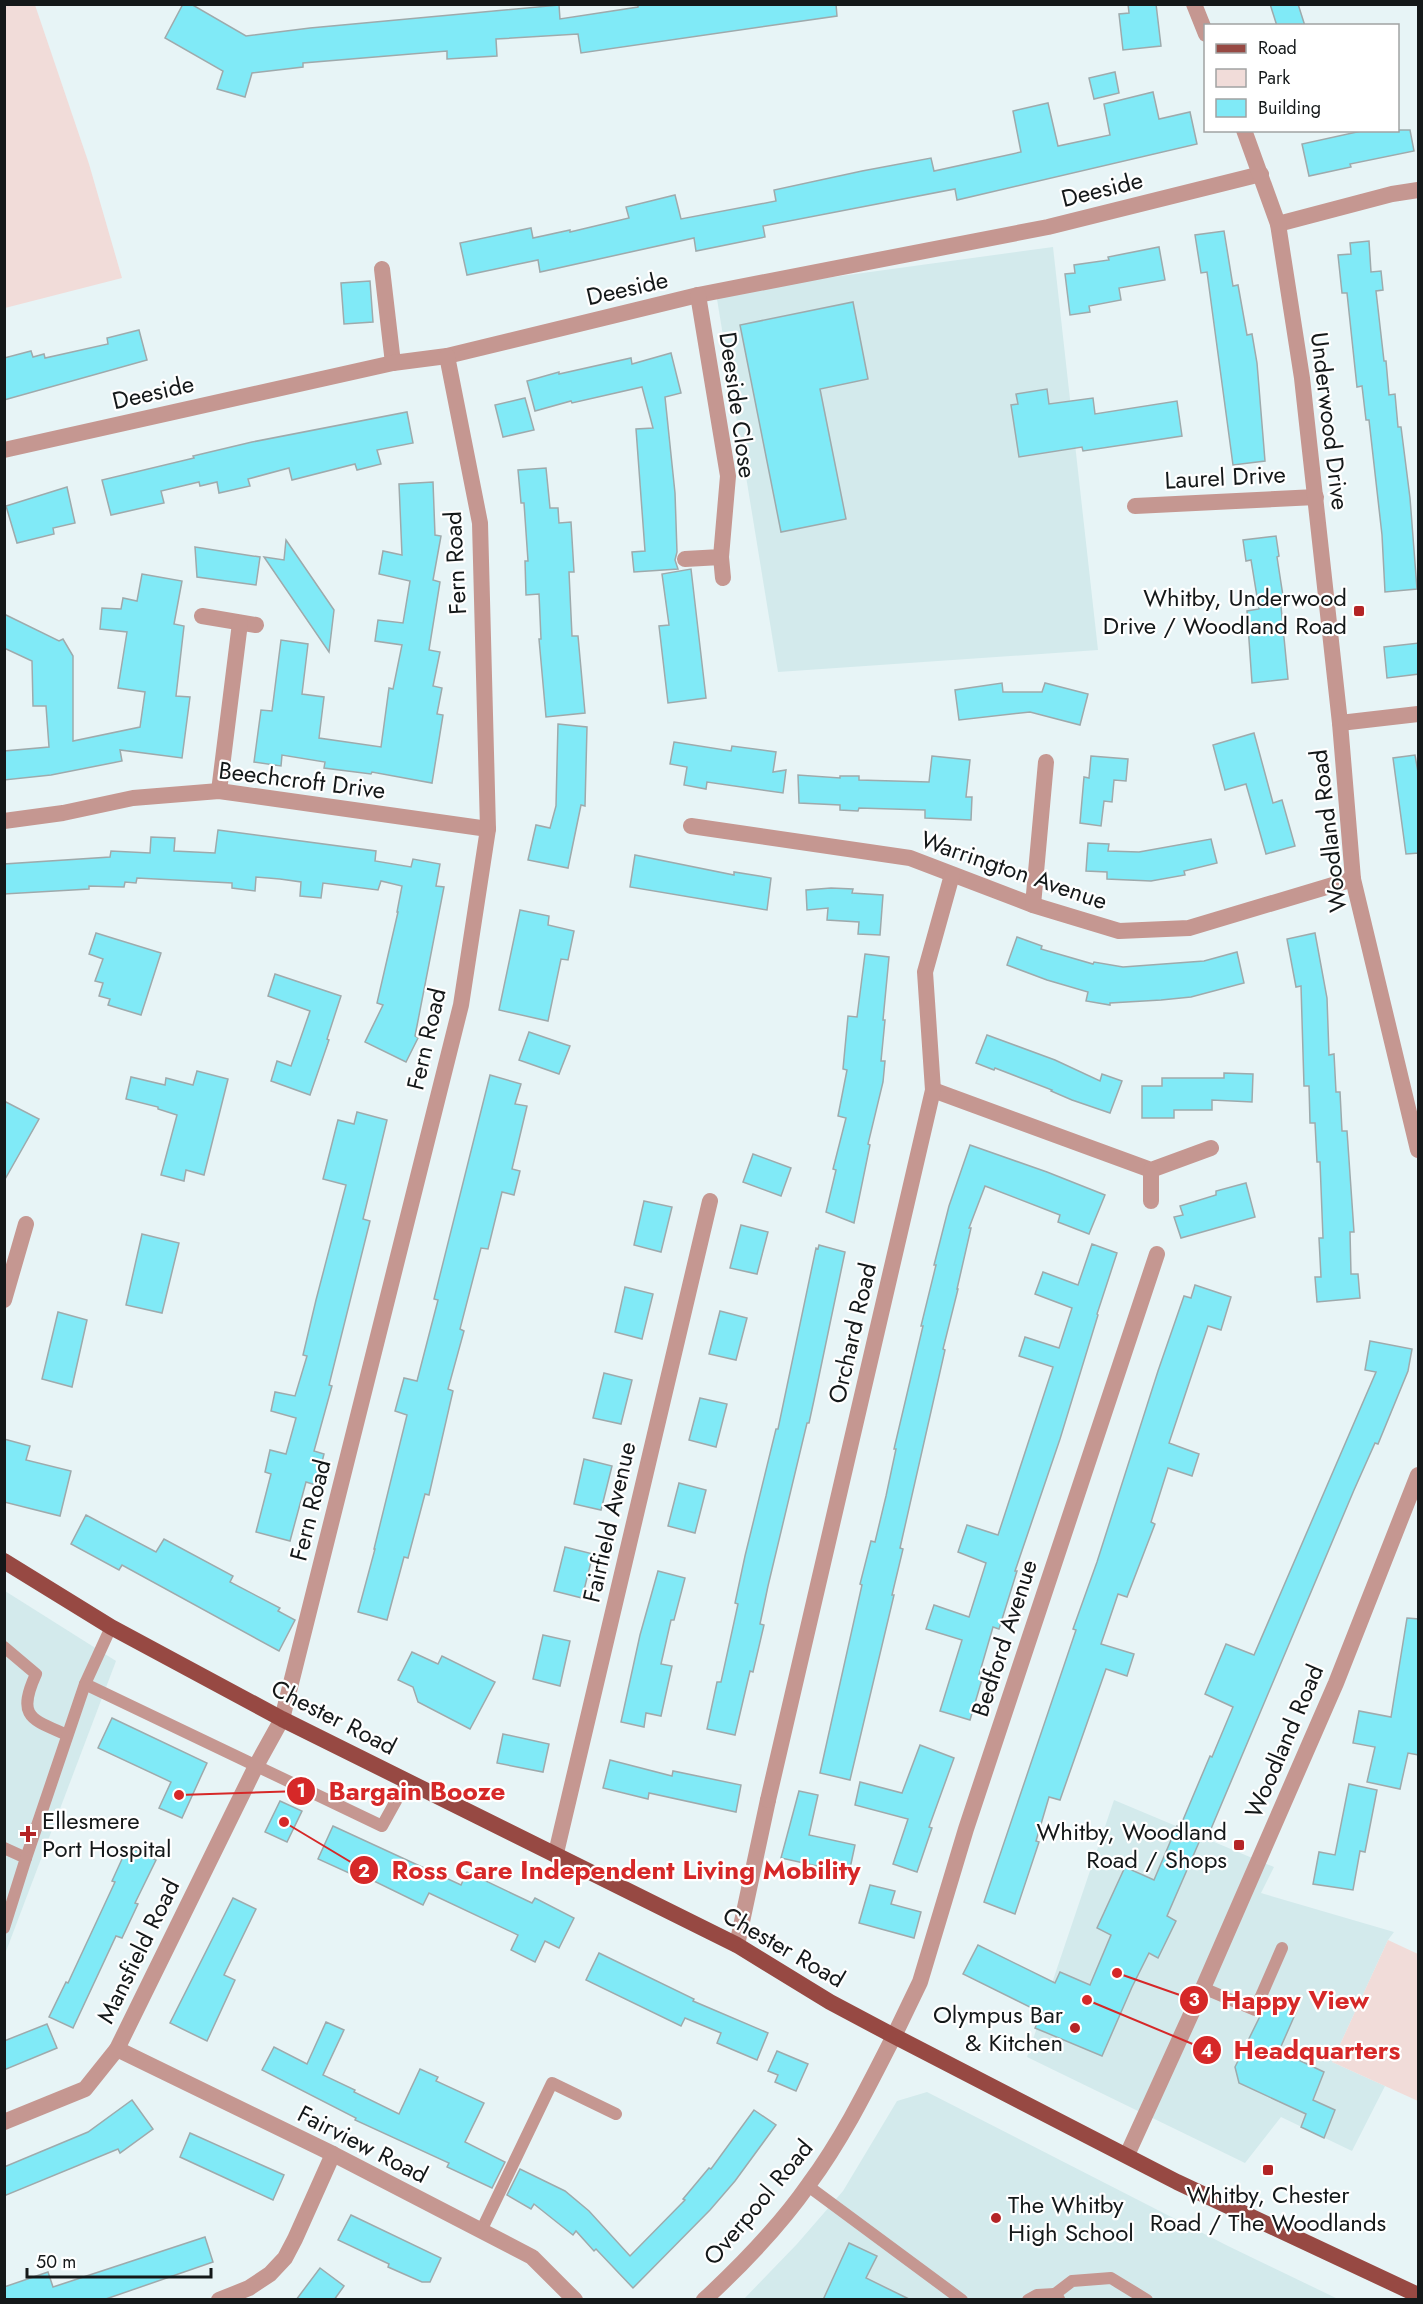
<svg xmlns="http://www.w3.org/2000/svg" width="1423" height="2304" font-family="Jost,sans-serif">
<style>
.built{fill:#d3eaec}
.green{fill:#f1dcd9}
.building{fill:#80eaf7;stroke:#9eaaac;stroke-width:1.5}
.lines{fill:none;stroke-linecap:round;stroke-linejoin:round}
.service{stroke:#c59791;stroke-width:12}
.pedestrian{stroke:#c59791;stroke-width:16}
.minor{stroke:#c59791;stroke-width:16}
.tertiary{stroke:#c59791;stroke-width:16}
.primary{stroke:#974943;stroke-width:16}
.poi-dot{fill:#b42426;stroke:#fff;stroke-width:2}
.labels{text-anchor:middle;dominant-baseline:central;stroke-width:4.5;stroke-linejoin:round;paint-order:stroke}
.street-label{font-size:24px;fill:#141819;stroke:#fff}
.poi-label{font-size:24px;fill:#141819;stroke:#fff;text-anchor:end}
.leader{fill:none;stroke:#d62828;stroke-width:2}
.callout-dot{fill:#d62828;stroke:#fff;stroke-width:2}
.mark-label{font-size:18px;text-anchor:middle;font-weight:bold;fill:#fff}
.callout-label{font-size:26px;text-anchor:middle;font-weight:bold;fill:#d62828;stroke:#fff;stroke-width:4.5;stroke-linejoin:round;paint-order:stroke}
</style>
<rect width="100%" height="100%" fill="#e7f4f6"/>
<!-- built -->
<g class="built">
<path d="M1053,247l45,403 -320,22 -62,-379z"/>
<path d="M5,1591l111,70 -111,293z"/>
<path d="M1114,1800l160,67 -13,26 133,39 -6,8 -56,122 53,24 -33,65 -71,-34 -36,46 -218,-106z"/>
<path d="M927,2092l301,154 110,53 -595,1 54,-56 46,-53 54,-90z"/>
</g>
<!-- green -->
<g class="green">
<path d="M5,4l30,1 54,159 33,114 -117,30z"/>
<path d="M1388,1940l30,14v147l-86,-39z"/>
</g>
<!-- building -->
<g class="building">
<path d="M183,4h8l55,32 64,-8 249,-23 1,14 78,-12v-3h198l1,12 -256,37 -3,-19 -82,5 1,17 -50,3v-8l-144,12v4l-51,6 -7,24 -28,-8 6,-18 -58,-33z"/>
<path d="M1128,4h28l5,42 -38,4 -4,-36 10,-1z"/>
<path d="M1270,4h28l7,22h-28z"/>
<path d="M1115,72l4,21 -25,6 -5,-21z"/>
<path d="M1153,92l6,27 31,-7 7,32 -240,56 -2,-11 -192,37 2,11 -69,14 -2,-13 -154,34 -2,-12 -71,15 -7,-32 71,-15 2,10 37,-8v2l59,-14 -3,-11 49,-12 6,24 95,-18 -2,-11 88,-19 69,-13 3,13 87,-19 -8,-41 35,-8 10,43 52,-11 -6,-31z"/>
<path d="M1366,130h44l4,21 -64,13 1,3 -42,9 -7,-32z"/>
<path d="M1224,231l9,55 5,-1 9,50 5,-1 5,29 8,98 -32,4 -26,-193 -6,1 -6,-38z"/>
<path d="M1369,241l2,31 10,-1 2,19 -7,1 8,70h2l3,34 6,-1 3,33h3l9,71 7,91 -32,3 -3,-57 -13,-115h-3l-4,-34 -5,1 -10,-94h-5l-4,-38 13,-1 -1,-11z"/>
<path d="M1159,247l6,33 -46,8 2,12 -32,6 1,6 -20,3 -5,-41 10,-1 -1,-8 35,-5 -1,-3z"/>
<path d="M370,281l3,41 -29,2 -3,-41z"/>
<path d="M853,302l15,77 -48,10 26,130 -65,13 -41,-207z"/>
<path d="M139,330l8,30 -143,40v-42l27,-7 2,6 11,-3 1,4 63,-14 -1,-6z"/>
<path d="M671,353l10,40 -16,4 10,96 2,59 -2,8 3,9 -44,3 -2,-20 13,-1 -9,-122 17,-1 -11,-41 -70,16 -1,-2 -36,10 -8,-30 32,-9v2l72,-16 1,6z"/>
<path d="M1047,389l2,15 44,-6 2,16 82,-13 5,35 -99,15 -1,-4 -63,10 -8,-52 7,-1 -2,-10z"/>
<path d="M525,398l9,32 -31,7 -8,-32z"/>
<path d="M407,412l6,31 -36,7 4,14 -24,6 -2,-6 -63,16 -3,-12 -41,11 2,7 -31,7 -2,-11 -17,4 -1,-4 -38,9 3,12 -53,12 -9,-35 92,-22 -1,-2 59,-14z"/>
<path d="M546,468l4,40h8l1,15 12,-1 3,50h-5l3,64h6l7,77 -39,4 -7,-78h2l-2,-45 -13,1 -1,-34h3l-4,-58h-3l-3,-33z"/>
<path d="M433,482l2,53 6,1 -8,44 7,2 -11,68 11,2 -7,34 9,2 -5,26 6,1 -11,68 -60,-11 -1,2 -47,-6 1,-6 -43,-7 -1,11 -27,-4 7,-52 11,1 9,-71 27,4 -6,50 22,3 -5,41 62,9 8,-59 4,1 9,-44 -27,-4 3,-21 25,3 7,-42 -31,-7 4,-23 19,4 -3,-71z"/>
<path d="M67,487l8,36 -22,5 1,6 -37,9 -11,-37z"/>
<path d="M1276,536l3,20 -2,1 6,39h-3l8,83 -36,4 -5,-72 12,-2 -8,-49 -5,1 -3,-21z"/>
<path d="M286,540l48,70 -5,42 -65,-95 20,3z"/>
<path d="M195,547l65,10 -4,28 -59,-8z"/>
<path d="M691,569l15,129 -38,5 -9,-77 10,-1 -7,-51z"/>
<path d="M142,574l40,7 -8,43 10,2 -8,70 14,1 -8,61 -62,-8 2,11 -71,14 -47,5v-29l45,-4 -3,-41h-13l-1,-45 -28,-13v-34l55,27 4,-2 10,17v85l67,-14 5,-35 -27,-4 9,-56 -27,-3 2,-21 19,1 2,-11 14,3z"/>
<path d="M1419,643v31l-32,4 -3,-31z"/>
<path d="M1002,683l1,9h39l3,-9 43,11 -8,31 -50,-13 -71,8 -4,-30z"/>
<path d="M558,724l29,3 -2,79 -4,-1 -13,63 -40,-8 8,-35 14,3 6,-22z"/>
<path d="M1254,733l19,70 9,-3 13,46 -29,8 -20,-70 -21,6 -12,-45z"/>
<path d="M674,742l57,9 1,-5 44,6 -3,20 13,-2 -3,23 -76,-11 -1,7 -22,-4 3,-18 -17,-3z"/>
<path d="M1415,755l4,23v75l-13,1 -13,-96z"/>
<path d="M932,756l38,4 -4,37h6l-1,23 -46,-2v-8l-66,-2 -1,3 -18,-1v-5l-41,-2 -1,-28 42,3v-2h19v4l70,2z"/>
<path d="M1091,756l37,3 -2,22 -12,-1 -2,22 -8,-1 -3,25 -21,-3 4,-46 5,1z"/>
<path d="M218,830l158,21 -1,10 36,6 2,-8 27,5 -4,22 8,1 -29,149 3,2 -12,24 -41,-20 18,-37 -6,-2 21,-91h-1l5,-26 -21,-5 -3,9 -55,-7 -2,15 -21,-2 1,-14 -21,-3 -24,-2 -1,14 -23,-3v-5l-95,-5 -1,5 -11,-1 -1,5 -35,-1v3l-85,5v-30l106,-7 1,-6 39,2 1,-16 24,1 -1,13 41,2z"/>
<path d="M1211,839l6,24 -33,8 1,4 -34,6 -44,-2v-7l-21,-1 2,-28 21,1 -1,7 31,1z"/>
<path d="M635,855l99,20v-3l37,6 -4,32 -137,-23z"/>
<path d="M831,888l22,1 -1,4 31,2 -3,40 -22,-1 1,-12 -32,-2 1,-12 -21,2 -1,-20z"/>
<path d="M520,910l29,6 -1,9 26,6 -6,29 -7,-1 -13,62 -49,-11z"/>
<path d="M96,933l65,20 -20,62 -33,-10 2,-6 -11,-3 4,-13 -8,-2 8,-22 -14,-5z"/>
<path d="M1315,933l12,65 2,57 5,-1 2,38h4l2,39h5l7,101h-4l1,42h7l2,24 -43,4 -2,-25h6l-2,-39h4l-3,-76h-3l-2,-39h-5l-1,-37h-5l-3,-100 -5,1 -9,-48z"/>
<path d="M1017,937l25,9 -1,3 52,15 1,-2 29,5 81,-6 33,-9 7,31 -53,14 -30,3 -51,3v2l-24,-4 2,-9 -41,-12 -40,-15z"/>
<path d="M865,954l24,3 -6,63h2l-4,41h4l-2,21 -15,62 2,1 -16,78 -28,-11 10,-42 -3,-1 13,-51 -8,-2 9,-46 -4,-1 5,-53 9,1z"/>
<path d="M275,974l66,22 -14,43 2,1 -19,55 -39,-14 6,-20 14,5 19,-55 -42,-15z"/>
<path d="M529,1032l41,14 -11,28 -40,-14z"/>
<path d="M987,1035l68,25 45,21 2,-7 20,7 -12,32 -38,-13 -21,-9 1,-1 -57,-22 -1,2 -18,-7z"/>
<path d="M197,1071l31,8 -24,96 -18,-5 -2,11 -23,-6 16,-60 -19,-6v-2l-32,-8 5,-22 34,8 1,-7 27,7z"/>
<path d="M1224,1073l29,1 -1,28 -40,-2v10h-38v8h-32v-32h20v-8h62z"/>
<path d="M490,1075l31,9 -6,20 12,2 -15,63 8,2 -6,24 -12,-3 -14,57 -7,-1 -21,81 4,2 -16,58 5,2 -24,104 -4,-1 -17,64 -4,-1 -17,63 -29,-8 17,-63h-1l33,-134 -12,-4 9,-33 13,3 21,-81 -4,-1z"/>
<path d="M4,1101l35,18 -35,62z"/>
<path d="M357,1112l30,8 -24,99 7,2 -41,164 3,1 -18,65 10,3 -8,31 -10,-3 -16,59 -34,-9 15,-58 -6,-2 5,-22 16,4 10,-36 -25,-7 4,-19 20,4 12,-40 -4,-1 13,-55 30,-115 -23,-6 15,-59 16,4z"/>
<path d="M970,1145l77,27 58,23 -16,39 -31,-12 2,-7 -75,-29 -16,42h2l-14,61h1l-15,60 2,1 -45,198 3,1 -11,46h2l-44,185 -30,-7 42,-188 -2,-1 11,-43 4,1 11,-46 10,-47h-2l29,-123h-2l15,-61h-2l15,-59z"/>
<path d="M753,1154l38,14 -10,28 -38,-14z"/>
<path d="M1246,1183l9,34 -74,21 -7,-21 9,-2 -3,-9 36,-11v-4z"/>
<path d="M644,1201l28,6 -11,45 -27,-7z"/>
<path d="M741,1225l27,7 -11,42 -27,-6z"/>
<path d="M142,1234l37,9 -17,70 -36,-8z"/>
<path d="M1092,1244l25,9 -20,61 1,1 -38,124 -45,132h2l-18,58 -6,-2 -14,48 4,1 -13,44 -30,-9 22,-71 -36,-11 8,-24 35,12 17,-54 -28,-11 9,-27 31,10 55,-168 -34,-11 6,-19 34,11 13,-40 -37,-14 8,-22 35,13z"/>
<path d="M819,1245l26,7 -31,148 -5,23h-2l-39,163 -8,38 4,1 -11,47 -3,-1 -15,64 -28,-6 10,-47h4l17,-78 -3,-1 10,-47 31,-127h2l38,-181 2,1z"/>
<path d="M1195,1285l36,12 -10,33 -13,-4 -39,117 30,11 -7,22 -24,-8 -17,54 4,2 -28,73 -9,-3 -17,50 33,10 -7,22 -21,-7 -46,131 -11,-3 -13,44 3,1 -24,72 -31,-12 92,-272 -3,-1 24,-67 61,-191 26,-75 7,2z"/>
<path d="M625,1287l28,7 -11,45 -27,-7z"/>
<path d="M720,1311l27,7 -11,42 -27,-6z"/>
<path d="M58,1312l29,8 -15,67 -30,-8z"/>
<path d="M1370,1341l42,8 -4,22 -30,73 -3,-1 -21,47 -146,346 -5,-3 -36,83 9,5 -18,37 -9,-5 -17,34 -30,69 -67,-28 7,-15 -79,-39 15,-29 77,38 5,-11 30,13 21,-50 -14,-7 28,-61 29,13 23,-54 3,1 30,-71 2,1 21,-50 -28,-13 21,-50 28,11 122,-283 -11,-2z"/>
<path d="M604,1373l28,7 -11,44 -28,-6z"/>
<path d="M700,1398l27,6 -11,43 -27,-7z"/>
<path d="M4,1439l26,7 -4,14 45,11 -11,45 -56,-14z"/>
<path d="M584,1459l28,7 -11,44 -27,-6z"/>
<path d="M679,1483l27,7 -11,43 -27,-7z"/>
<path d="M86,1515l70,37 8,-13 69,37 -3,6 50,26 -2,3 17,9 -16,31 -157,-86 -3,5 -48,-26z"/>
<path d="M565,1547l28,7 -11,44 -28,-7z"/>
<path d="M658,1571l27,7 -11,42h-3l-10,44 11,2 -11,50 -15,-3 -2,14 -23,-5 19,-87z"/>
<path d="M1407,1618l12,1v136l-11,-2 -8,36 -33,-7 8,-35 -22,-4 6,-32 32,6z"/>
<path d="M543,1635l27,6 -10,45 -27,-7z"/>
<path d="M412,1652l26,12 4,-8 53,26 -25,47 -52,-27 -5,-15 -15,-7z"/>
<path d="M112,1718l95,45 -25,55 -23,-10 12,-26 -73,-34z"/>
<path d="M503,1734l46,10 -6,28 -46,-9z"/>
<path d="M920,1745l34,13 -25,69 3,1 -15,44 -24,-8 15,-45 -53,-14 5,-23 42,11z"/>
<path d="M610,1760l62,16 1,-5 68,14 -5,27 -87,-19 -1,6 -45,-11z"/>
<path d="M1349,1784l28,6 -12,62 -5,-1 -7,39 -40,-6 6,-32 16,3z"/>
<path d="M799,1791l19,4 -9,40 46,10 -6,28 -68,-15z"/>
<path d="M280,1801l22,10 -15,31 -22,-10z"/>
<path d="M333,1826l128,59 6,-13 65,31 3,-5 39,20 -15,30 -14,-7 -10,21 -24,-12 7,-15 -89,-42 -6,12 -51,-25 -1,3 -53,-24z"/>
<path d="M128,1846l28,14 -21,43 3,1 -16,34 -6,-2 -43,92 -24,-11 17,-35 2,1 47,-101 -3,-1z"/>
<path d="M870,1885l25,6 -4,13 30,8 -7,26 -55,-15z"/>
<path d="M233,1898l23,11 -32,66 11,5 -28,61 -37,-18z"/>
<path d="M599,1953l95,46 -1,2 75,32 -11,27 -40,-17 4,-10 -36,-15 -4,8 -95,-46z"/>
<path d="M1269,1998l28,12 -18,41 45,21 -11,28 22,10 -11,28 -23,-11 5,-13 -67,-31 -4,-16z"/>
<path d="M326,2022l18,8 -21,45 32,15 -1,2 45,22 21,-45 18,8 -2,4 48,22 -19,39 40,20 -13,26 -45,-21 2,-4 -94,-43 1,-2 -94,-48 12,-23 33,17z"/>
<path d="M47,2024l10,24 -53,22v-29z"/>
<path d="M777,2051l31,13 -12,27 -21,-9 3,-7 -10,-4z"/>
<path d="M132,2100l21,29 -33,24 -2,-4 -114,47v-29l84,-35z"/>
<path d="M754,2110l22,15 -41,56 -25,29 -77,78 -37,-39 -2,2 -18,-20 -3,4 -39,-31 -3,5 -24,-14 13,-26 45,22 24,20 41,45 55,-56 -2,-1 26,-31 2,1z"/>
<path d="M190,2133l94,42 -11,25 -93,-43z"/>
<path d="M351,2215l90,43 -11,24h-8l-34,-15 1,-3 -51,-24z"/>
<path d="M205,2237l8,25 -110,38h-99v-13l44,-15 5,15z"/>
<path d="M849,2243l28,13 -11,22 45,22h-88z"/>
<path d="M320,2268l24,18 -10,14h-38z"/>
</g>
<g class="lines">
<!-- service -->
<g class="service">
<path d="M111,1627l-26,57 297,142 25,-45"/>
<path d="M4,1647l32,27c-20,44 -4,45 31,61"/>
<path d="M4,1848l22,10 -22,70"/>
<path d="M26,1858l59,-174"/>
<path d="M1203,1988l52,22 27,-62"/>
<path d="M808,2186l154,114"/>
<path d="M481,2231l71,-148 64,31"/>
<path d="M1055,2294l17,-13 39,-3 36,22"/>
<path d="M1028,2300l9,-5 18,-1 4,5"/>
</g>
<!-- pedestrian -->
<path class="pedestrian" d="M737,1945l31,-145"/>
<!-- minor -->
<g class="minor">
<path d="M1278,224l114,-30 26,-4"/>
<path d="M382,269l11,94"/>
<path d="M4,450l389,-87 54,-7 251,-61 350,-68 213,-53"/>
<path d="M1135,506l181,-9"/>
<path d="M721,557l2,21"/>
<path d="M685,559l36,-2 7,-81 -30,-181"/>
<path d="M202,616l54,9"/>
<path d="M1340,723l78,-9"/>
<path d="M219,791l21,-168"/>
<path d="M4,821l59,-8 70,-15 86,-7 269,38"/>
<path d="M691,826l219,32 123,47 86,26 70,-3 164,-49"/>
<path d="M1033,905l13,-143"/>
<path d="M933,1090l218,80 60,-22"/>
<path d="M1151,1201v-31"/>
<path d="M4,1300l22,-76"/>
<path d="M768,1800l165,-710 -8,-118 27,-97"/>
<path d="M556,1853l154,-652"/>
<path d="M894,2036l26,-54 46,-153 191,-575"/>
<path d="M117,2049l216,105 199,103 43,43"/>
<path d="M4,2122l81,-33 32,-40 139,-283 26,-47 179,-714 27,-176 -8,-306 -33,-167"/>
<path d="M219,2300l30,-12 21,-14 15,-16 10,-19 38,-85"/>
</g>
<!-- tertiary -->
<g class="tertiary">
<path d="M1194,4l12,30"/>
<path d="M1244,130l34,94 24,154 38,345 13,156 65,271"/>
<path d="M1127,2155l76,-167 133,-305 82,-208"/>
<path d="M704,2300c39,-36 75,-73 105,-116 34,-46 59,-97 85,-148"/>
</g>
<!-- primary -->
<path class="primary" d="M4,1561l107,66 171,92 455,226 93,57 64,34 283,146 241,113"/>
</g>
<!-- markers -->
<g class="poi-dot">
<rect x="1353" y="605" width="12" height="12" rx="3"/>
<path d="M25 1825h6v6h6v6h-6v6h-6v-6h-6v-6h6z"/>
<rect x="1233" y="1839" width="12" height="12" rx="3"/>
<circle cx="1075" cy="2028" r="6"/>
<rect x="1262" y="2164" width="12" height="12" rx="3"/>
<circle cx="996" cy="2218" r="6"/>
</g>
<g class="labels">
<!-- street labels -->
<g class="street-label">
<text transform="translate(1102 189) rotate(-14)">Deeside</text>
<text transform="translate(627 288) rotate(-13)">Deeside</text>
<text transform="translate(153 392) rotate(-13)">Deeside</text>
<text transform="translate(738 405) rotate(82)">Deeside Close</text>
<text transform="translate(1330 421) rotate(83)">Underwood Drive</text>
<text transform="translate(1225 477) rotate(-3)">Laurel Drive</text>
<text transform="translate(455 563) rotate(-93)">Fern Road</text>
<text transform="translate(302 780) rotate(7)">Beechcroft Drive</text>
<text transform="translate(1328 831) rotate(-97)">Woodland Road</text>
<text transform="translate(1014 870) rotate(19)">Warrington Avenue</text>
<text transform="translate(426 1039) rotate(-77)">Fern Road</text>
<text transform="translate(852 1333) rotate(-77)">Orchard Road</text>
<text transform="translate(310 1510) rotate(-76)">Fern Road</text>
<text transform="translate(609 1522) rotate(-77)">Fairfield Avenue</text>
<text transform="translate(1004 1638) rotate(-72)">Bedford Avenue</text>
<text transform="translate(334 1717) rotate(27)">Chester Road</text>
<text transform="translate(1284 1741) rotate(-67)">Woodland Road</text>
<text transform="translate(784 1947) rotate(30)">Chester Road</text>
<text transform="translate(138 1951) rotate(-64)">Mansfield Road</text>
<text transform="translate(363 2144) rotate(27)">Fairview Road</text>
<text transform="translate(758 2202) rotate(-50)">Overpool Road</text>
</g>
<!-- poi labels -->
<g class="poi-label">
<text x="1347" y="597">Whitby, Underwood<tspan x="1347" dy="28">Drive / Woodland Road</tspan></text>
<text x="42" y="1820" text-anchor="start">Ellesmere<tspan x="42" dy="28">Port Hospital</tspan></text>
<text x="1227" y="1831">Whitby, Woodland<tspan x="1227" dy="28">Road / Shops</tspan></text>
<text x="1063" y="2014">Olympus Bar<tspan x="1063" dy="28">&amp; Kitchen</tspan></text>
<text x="1268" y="2194" text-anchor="middle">Whitby, Chester<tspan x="1268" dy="28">Road / The Woodlands</tspan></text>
<text x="1008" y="2204" text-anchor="start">The Whitby<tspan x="1008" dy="28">High School</tspan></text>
</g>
</g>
<!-- callouts -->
<path class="leader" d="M179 1795L301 1791M284 1822L364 1870M1117 1973L1194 2000M1087 2000L1207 2050"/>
<g class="callout-dot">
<circle cx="179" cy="1795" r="6"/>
<circle cx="284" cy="1822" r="6"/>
<circle cx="1117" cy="1973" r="6"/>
<circle cx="1087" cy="2000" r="6"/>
<circle cx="301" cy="1791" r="15"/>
<circle cx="364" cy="1870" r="15"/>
<circle cx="1194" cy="2000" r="15"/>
<circle cx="1207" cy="2050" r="15"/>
</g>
<g class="mark-label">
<text x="301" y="1797">1</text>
<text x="364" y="1877">2</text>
<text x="1194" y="2006">3</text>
<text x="1207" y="2057">4</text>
</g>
<g class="callout-label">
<text x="417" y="1800">Bargain Booze</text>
<text x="626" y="1879">Ross Care Independent Living Mobility</text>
<text x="1295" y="2009">Happy View</text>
<text x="1317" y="2059">Headquarters</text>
</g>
<!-- border -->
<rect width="1423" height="2304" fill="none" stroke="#141819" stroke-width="12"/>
<!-- legend -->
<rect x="1204" y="24" width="195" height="108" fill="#ffffff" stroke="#a1a3a3" stroke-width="1.5"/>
<rect x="1216" y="44" width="30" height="9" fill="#974943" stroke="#a1a3a3" stroke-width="1.5"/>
<text x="1258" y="54" font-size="18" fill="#141819">Road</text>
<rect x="1216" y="69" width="30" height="18" fill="#f1dcd9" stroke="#a1a3a3" stroke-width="1.5"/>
<text x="1258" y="84" font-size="18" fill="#141819">Park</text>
<rect x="1216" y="99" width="30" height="18" fill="#80eaf7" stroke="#a1a3a3" stroke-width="1.5"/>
<text x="1258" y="114" font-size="18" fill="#141819">Building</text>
<!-- scale -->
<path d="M27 2268v9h184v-9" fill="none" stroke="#141819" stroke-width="3"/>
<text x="36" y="2268" font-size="18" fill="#141819" stroke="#ffffff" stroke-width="4.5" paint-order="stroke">50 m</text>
</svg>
